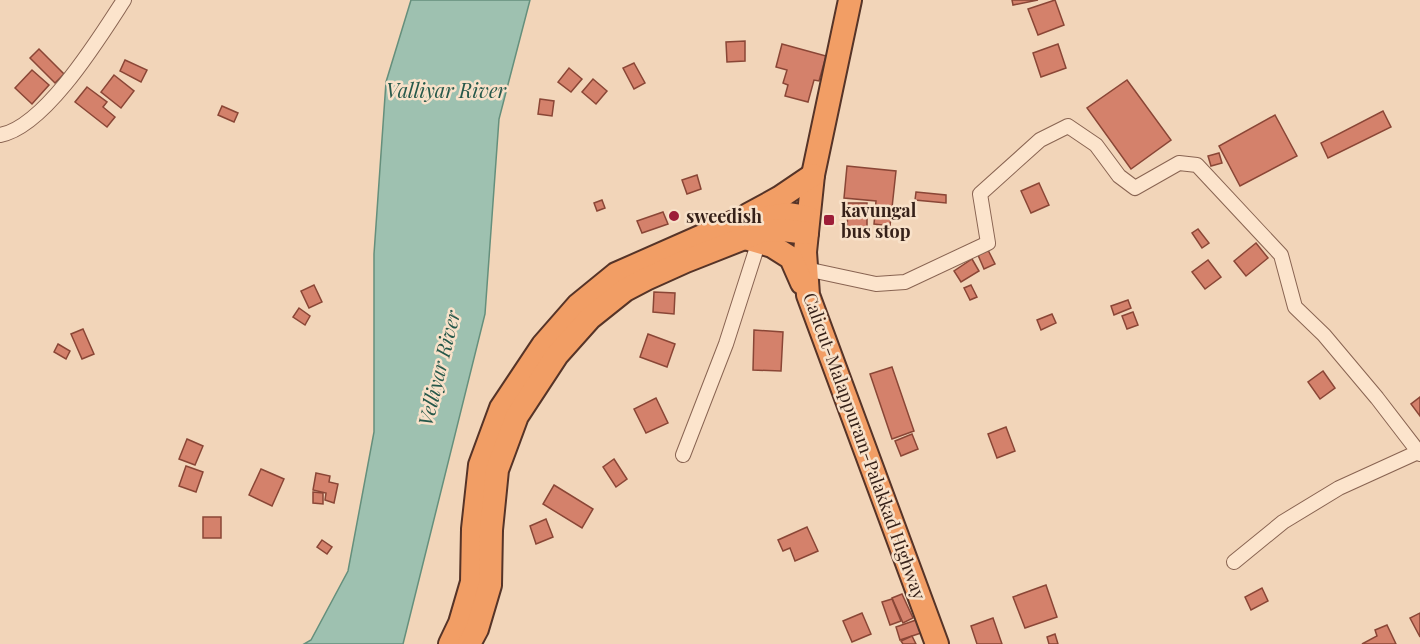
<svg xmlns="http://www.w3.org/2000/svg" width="1420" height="644" font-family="'Playfair Display',serif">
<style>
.water{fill:#9ec1b0;stroke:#658f7c;stroke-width:1.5}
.building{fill:#d4816b;stroke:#8a4636;stroke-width:1.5}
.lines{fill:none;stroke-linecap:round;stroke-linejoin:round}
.minor-casing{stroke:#896452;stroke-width:16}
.trunk-casing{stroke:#563428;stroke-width:26}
.minor{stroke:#fce4cc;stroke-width:14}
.trunk{stroke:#f29e65;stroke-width:22}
.poi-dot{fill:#9d1d38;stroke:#f8e1c9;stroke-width:2}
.labels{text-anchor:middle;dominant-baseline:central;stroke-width:5;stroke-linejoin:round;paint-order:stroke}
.poi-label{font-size:18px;font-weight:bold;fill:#362119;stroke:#f8e1c9;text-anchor:start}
.street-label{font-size:18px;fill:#362119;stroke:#f8e1c9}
.water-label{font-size:20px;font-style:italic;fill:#26584a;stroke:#f8e1c9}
</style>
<rect width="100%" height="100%" fill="#f2d5b9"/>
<!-- water -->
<path class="water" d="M411,0h119l-31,119 -14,195 -82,330h-99l7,-4 37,-69 26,-139v-178l12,-172z"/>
<!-- building -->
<g class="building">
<path d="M1012,0h26l-25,5z"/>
<path d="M1055,0l9,25 -26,10 -10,-26z"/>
<path d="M745,41v20l-18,1 -1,-20z"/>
<path d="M782,44l44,12 -7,25 -5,-1 -6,22 -23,-6 3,-11 -5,-2 4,-13 -11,-3z"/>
<path d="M1058,44l8,24 -25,9 -8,-24z"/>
<path d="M39,49l25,25 -9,9 -25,-25z"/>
<path d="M125,60l22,10 -6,12 -21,-11z"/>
<path d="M634,63l11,20 -11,6 -11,-21z"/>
<path d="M569,68l13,11 -11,13 -13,-10z"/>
<path d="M32,70l17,15 -17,19 -17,-16z"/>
<path d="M114,75l20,16 -13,17 -20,-16z"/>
<path d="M593,79l14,12 -11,13 -14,-12z"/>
<path d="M1127,80l44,60 -40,29 -44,-61z"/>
<path d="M87,87l20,15 -4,5 12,10 -8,10 -32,-25z"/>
<path d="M540,99l14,2 -2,15 -14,-2z"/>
<path d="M222,106l16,7 -4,9 -16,-7z"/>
<path d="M1383,111l8,16 -63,31 -7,-15z"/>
<path d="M1275,115l22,41 -57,30 -21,-40z"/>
<path d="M1219,153l3,10 -11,3 -3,-10z"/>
<path d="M847,166l49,5 -6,55 -16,-2 2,-23 -32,-3z"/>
<path d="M697,175l4,14 -14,5 -5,-14z"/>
<path d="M1039,183l10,22 -18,8 -10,-22z"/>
<path d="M916,192l30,3v8l-31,-3z"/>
<path d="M602,200l3,8 -8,3 -3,-8z"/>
<path d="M848,203h19v32h-20z"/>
<path d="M663,212l5,12 -26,9 -5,-12z"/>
<path d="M1198,229l11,14 -7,5 -10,-15z"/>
<path d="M1256,243l12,15 -22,18 -12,-15z"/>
<path d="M988,250l7,14 -11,5 -6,-14z"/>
<path d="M972,259l7,12 -18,11 -7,-11z"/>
<path d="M1208,260l13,17 -16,12 -13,-17z"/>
<path d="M314,285l8,17 -13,6 -8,-17z"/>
<path d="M971,285l6,12 -7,3 -6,-12z"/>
<path d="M654,292l21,1 -1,21 -21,-2z"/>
<path d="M1128,300l3,8 -17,7 -3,-9z"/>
<path d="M299,308l11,8 -5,9 -12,-8z"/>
<path d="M1133,312l5,13 -11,4 -5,-13z"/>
<path d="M1052,314l4,9 -15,7 -4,-10z"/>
<path d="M83,329l11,25 -12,5 -11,-25z"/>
<path d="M754,330l29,2 -2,39 -28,-1z"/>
<path d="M648,334l27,10 -8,23 -27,-10z"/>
<path d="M58,344l12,7 -4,8 -12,-7z"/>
<path d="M892,367l22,64 -22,8 -22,-65z"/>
<path d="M1323,371l12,17 -15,11 -12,-17z"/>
<path d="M1420,397v19l-9,-12z"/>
<path d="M656,398l12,25 -22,10 -12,-24z"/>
<path d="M1006,427l9,24 -18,7 -9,-24z"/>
<path d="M912,434l6,15 -17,7 -6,-15z"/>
<path d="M187,439l16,7 -8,19 -16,-6z"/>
<path d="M614,459l13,20 -11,8 -13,-20z"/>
<path d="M186,466l17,6 -7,20 -17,-6z"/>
<path d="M261,469l23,10 -12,27 -23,-11z"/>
<path d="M316,473l14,3 -1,6 9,2 -4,19 -9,-3 1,-7 -13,-3z"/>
<path d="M554,485l39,24 -11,19 -39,-24z"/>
<path d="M313,492l10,1v11l-10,-1z"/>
<rect x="203" y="517" width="18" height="21"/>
<path d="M546,519l7,18 -17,7 -6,-18z"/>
<path d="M807,527l11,24 -23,10 -5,-13 -7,3 -5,-11z"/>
<path d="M322,540l10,7 -5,7 -10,-7z"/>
<path d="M1046,585l11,32 -32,11 -12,-31z"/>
<path d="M1262,588l6,13 -17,9 -6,-13z"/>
<path d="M902,594l11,24 -10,5 -11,-25z"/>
<path d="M892,599l9,22 -11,4 -8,-23z"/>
<path d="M862,613l9,21 -19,8 -9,-21z"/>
<path d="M1420,613v24l-10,-19z"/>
<path d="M993,618l9,26h-25l-6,-18z"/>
<path d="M916,620l5,13 -21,7 -4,-13z"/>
<path d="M1387,625l9,19h-34l15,-8 -2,-6z"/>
<path d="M1055,634l3,10h-9l-2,-7z"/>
<path d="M912,636l4,8h-13l-2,-3z"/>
</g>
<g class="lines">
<!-- minor casing -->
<g class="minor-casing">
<g id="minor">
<path d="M0,135c45,-8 100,-98 124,-135"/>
<path d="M806,269l70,15 29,-2 83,-39 -8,-49 60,-54 28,-14 28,19 23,31 16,12 44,-25 18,2 84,90 14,52 29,28 53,63 43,56"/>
<path d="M683,455l43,-111 33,-103"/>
<path d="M1234,562l49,-40 56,-34 79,-36"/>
</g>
</g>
<!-- trunk casing -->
<g class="trunk-casing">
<g id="trunk">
<path d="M850,0l-37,175 -8,77 3,43 129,349"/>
<path d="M748,215l31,-17 34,-23"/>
<path d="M745,238l27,8 19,12 11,25"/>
<path d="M450,644l10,-21 12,-41 1,-53 7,-64 21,-57 42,-63 35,-40 38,-31 118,-52 55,-8 19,3"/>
<path d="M469,644l8,-15 13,-44 1,-55 6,-60 20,-54 40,-61 33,-37 35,-28 21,-11 40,-18 76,-30 21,-1 24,3"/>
</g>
</g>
<!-- minor -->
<use href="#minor" class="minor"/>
<!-- trunk -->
<use href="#trunk" class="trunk"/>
</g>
<!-- markers -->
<g class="poi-dot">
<circle cx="674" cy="216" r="6"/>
<rect x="823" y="214" width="12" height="12" rx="3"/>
</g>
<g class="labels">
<!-- poi labels -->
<g class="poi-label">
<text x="841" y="210">kavungal<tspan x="841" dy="21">bus stop</tspan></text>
<text x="686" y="216">sweedish</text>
</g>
<!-- street labels -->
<g class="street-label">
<text transform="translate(865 446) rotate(70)">Calicut-Malappuram-Palakkad Highway</text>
</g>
<!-- water labels -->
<g class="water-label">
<text x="446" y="89">Valliyar River</text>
<text transform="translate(438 368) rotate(-76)">Velliyar River</text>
</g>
</g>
</svg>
